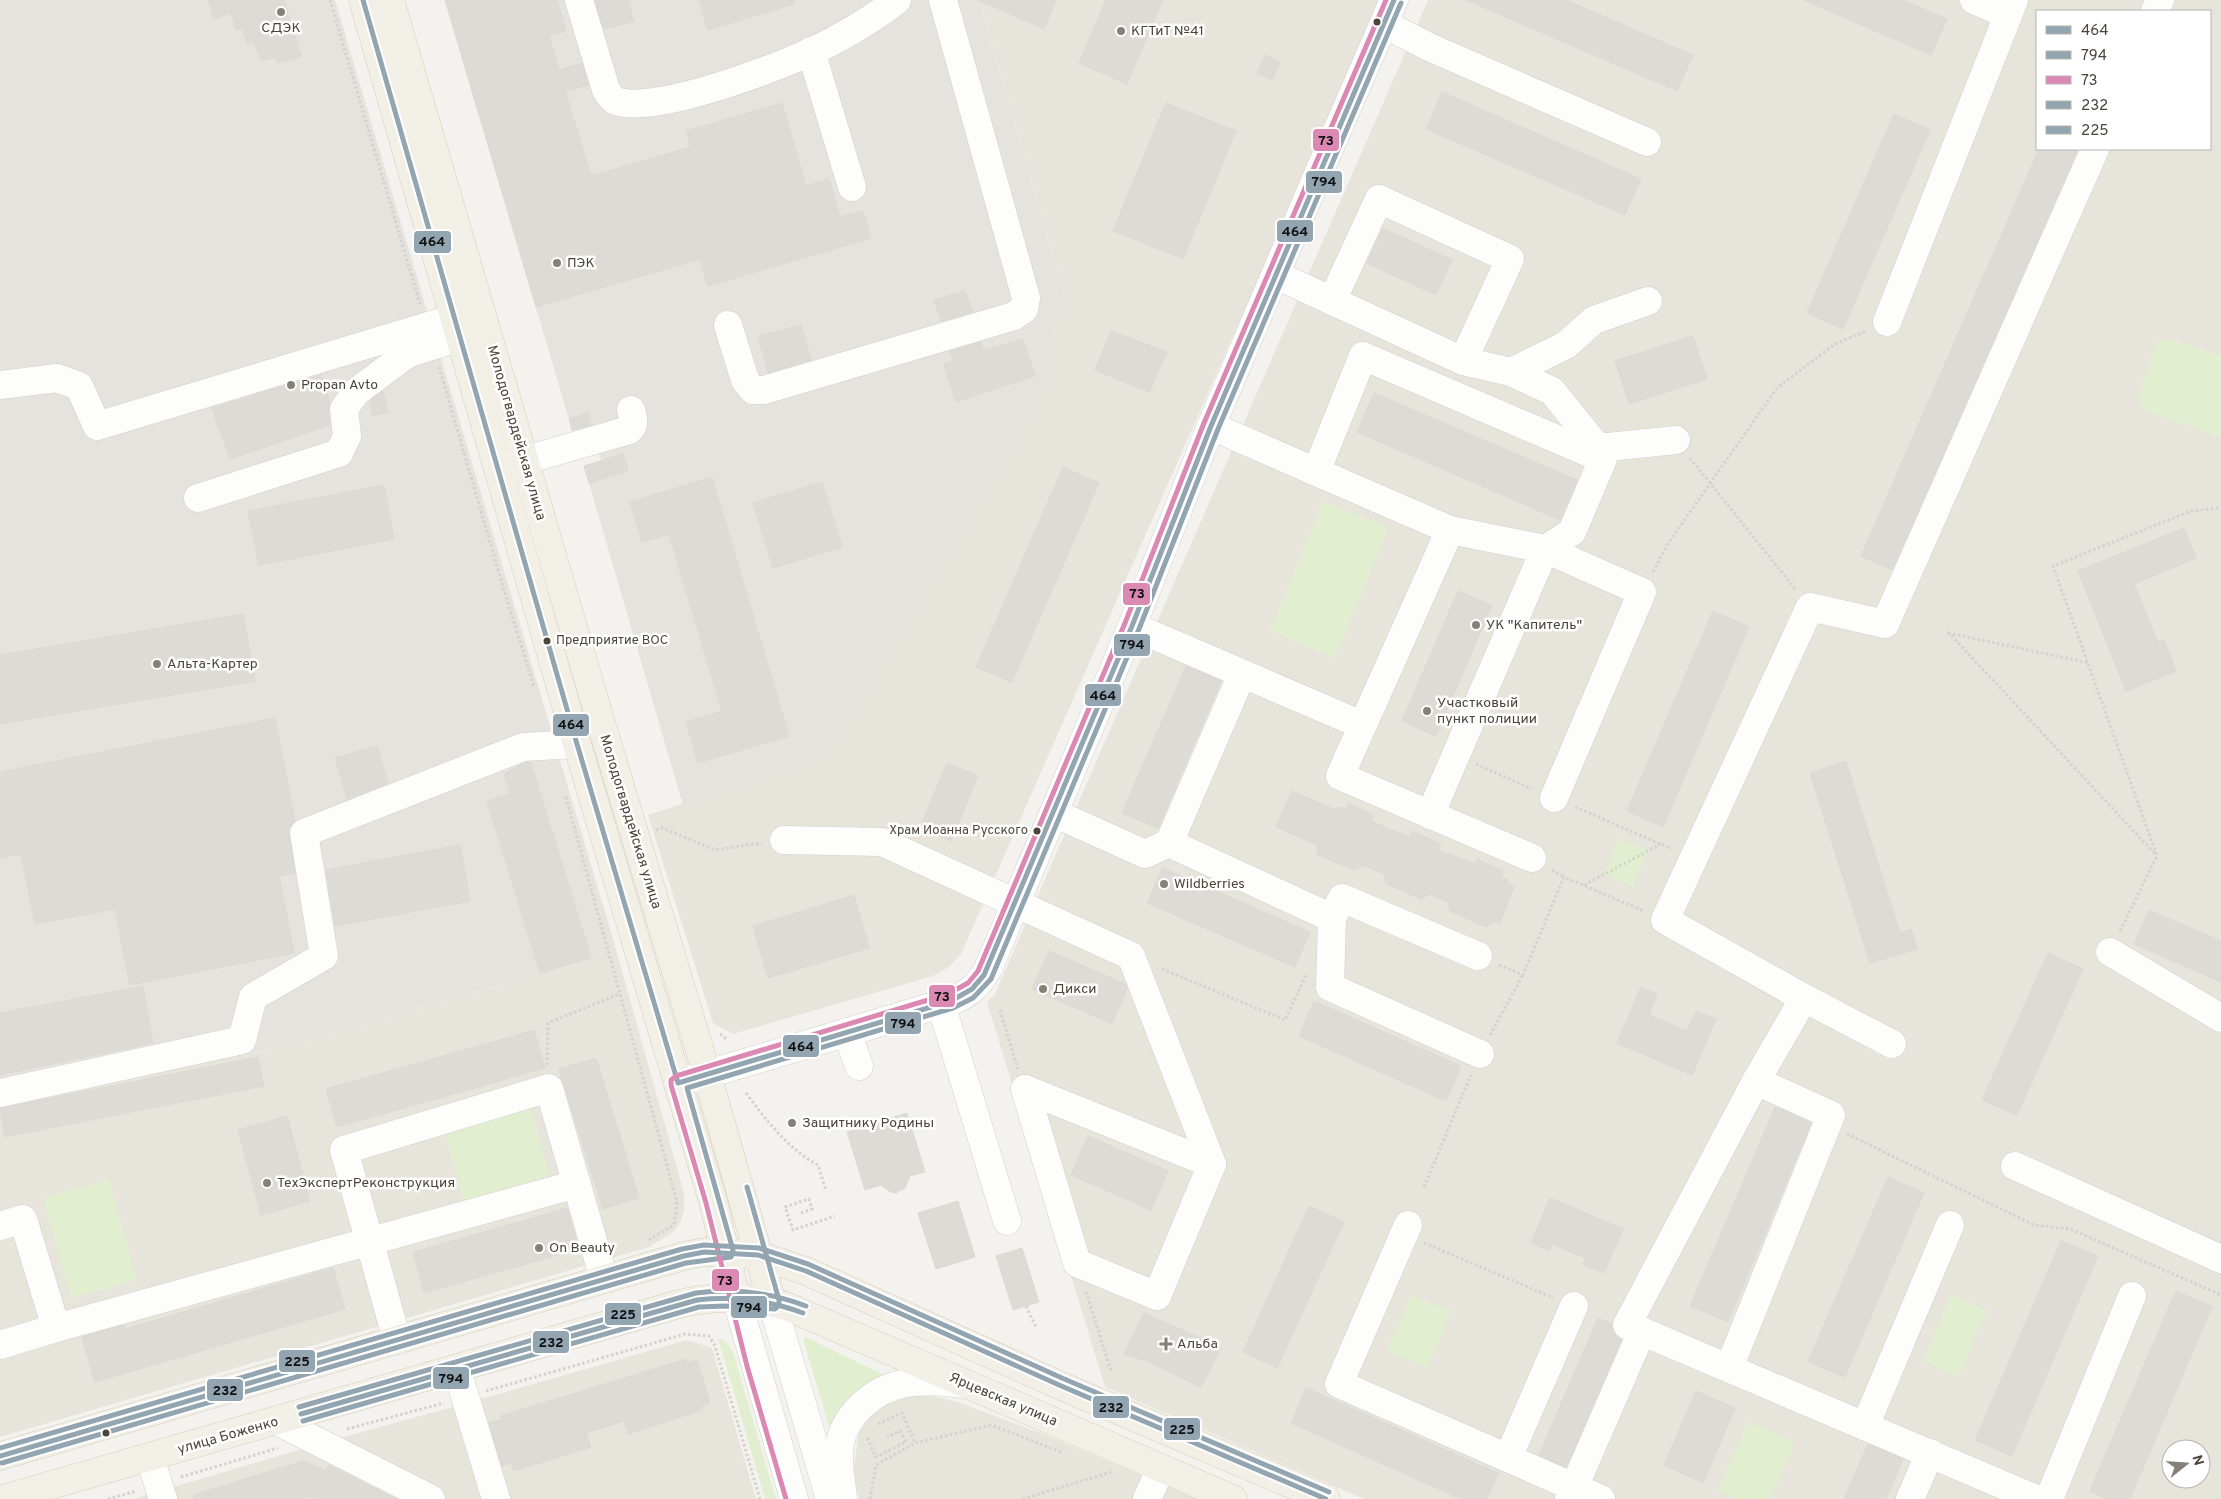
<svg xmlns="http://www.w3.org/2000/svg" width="2221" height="1499" font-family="Overpass,sans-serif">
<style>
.residential{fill:#e7e4dc;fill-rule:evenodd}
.industrial{fill:#e6e2de}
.green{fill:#e1eecf}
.parking{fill:#e6e3df}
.building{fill:#dedbd6;stroke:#dcd9d4}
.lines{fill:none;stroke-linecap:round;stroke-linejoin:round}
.minor-casing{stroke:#d2d0cb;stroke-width:29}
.major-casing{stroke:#d6cebb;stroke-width:29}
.path{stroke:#d3d2cc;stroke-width:3;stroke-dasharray:2.5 2.5;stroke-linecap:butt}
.minor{stroke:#fdfdfc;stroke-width:28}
.major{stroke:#f2efe6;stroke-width:28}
.bus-1-casing{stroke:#fff;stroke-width:9}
.bus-2-casing{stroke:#fff;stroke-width:9}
.bus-3-casing{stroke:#fff;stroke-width:9}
.bus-4-casing{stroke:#fff;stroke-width:9}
.bus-5-casing{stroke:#fff;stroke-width:9}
.bus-1{stroke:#92a5b0;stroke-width:5}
.bus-2{stroke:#92a5b0;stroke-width:5}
.bus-3{stroke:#db89b3;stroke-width:5}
.bus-4{stroke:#92a5b0;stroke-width:5}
.bus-5{stroke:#92a5b0;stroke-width:5}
.poi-dot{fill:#868178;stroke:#fff;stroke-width:2}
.bus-dot{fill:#4b4439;stroke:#fff;stroke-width:2}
.labels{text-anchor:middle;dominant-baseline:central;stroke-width:5;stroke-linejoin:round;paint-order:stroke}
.bus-label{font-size:13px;fill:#4b4439;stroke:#fff;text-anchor:start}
.poi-label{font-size:14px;fill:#4b4439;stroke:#fff;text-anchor:start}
.street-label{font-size:14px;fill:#4b4439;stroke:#fff}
.line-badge{stroke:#fff;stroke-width:2}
.pale-badge-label{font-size:14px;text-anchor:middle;font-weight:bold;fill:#111}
</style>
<rect width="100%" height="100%" fill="#f4f2ee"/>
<!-- residential -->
<g class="residential">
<path d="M979,0h402l-420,954 -12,13 -16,9 -200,58 -20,-11 -65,-208 178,-57 237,-467z"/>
<path d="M1428,0h793v1499h-857l-259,-112 -118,-385 8,-8zM2037,11h173v138h-173zM2171,1449h30v30h-30z"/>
<path d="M615,946l69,247v17l-4,13 -8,10 -23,14 -649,190v-334l302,-61 289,-84z"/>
<path d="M687,1340l25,8 44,151h-623l196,-58 131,-36z"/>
<path d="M912,1396h18l25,5 93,35 149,63h-338l-6,-25 6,-42 11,-16 13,-10 14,-6z"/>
</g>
<!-- industrial -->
<g class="industrial">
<path d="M0,0h335l280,946 -24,12 -289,84 -302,61z"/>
<path d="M445,0h534l84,291 -27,117 -210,350 -143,47 -99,-339 17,-6 -8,-29 -19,5z"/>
</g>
<!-- green -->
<g class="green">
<path d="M2170,339l51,17v81l-75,-26 -9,-9 17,-54 4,-7z"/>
<path d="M1323,501l65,27 -53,130 -65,-27z"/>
<path d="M1619,838l29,13 -15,36 -29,-13z"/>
<path d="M531,1107l20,76 -86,23 -21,-76z"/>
<path d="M109,1180l28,100 -66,18 -28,-100z"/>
<path d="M1411,1295l40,17 -24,56 -40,-17z"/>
<path d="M1951,1295l36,15 -28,66 -36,-15z"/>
<path d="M805,1337l81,39 -30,17 -9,8 -18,25 -26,-87z"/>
<path d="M718,1338l8,3 7,11 43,147h-11z"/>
<path d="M1748,1422l47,21 -25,56h-34l-18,-8z"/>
</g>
<!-- parking -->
<path class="parking" d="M699,300l27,89 -129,39 -6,-20 -18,5 -29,-92 59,-18 12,37 50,-15 -3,-14z"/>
<!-- building -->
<g class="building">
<path d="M208,0h76l17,56 -23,7 -2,-6 -15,4 -7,-20 -7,3 -5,-16 -6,2 -5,-17 -17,6z"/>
<path d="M445,0h112l9,31 -17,5 10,34 23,-7 6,22 -23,6 26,85 100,-29 -5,-16 96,-28 24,83 23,-7 11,38 23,-6 8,27 -163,48 -8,-27 -164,48z"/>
<path d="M595,0h33l6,21 -30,8z"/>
<path d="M699,0h94l1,4 -86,26z"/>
<path d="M978,0h78l-12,29z"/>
<path d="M1106,0h57l-36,84 -48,-21z"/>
<path d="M1466,0h100l127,55 -16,36z"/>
<path d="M1803,0h100l44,19 -16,36z"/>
<path d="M1265,55l15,7 -8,18 -15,-7z"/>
<path d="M1442,92l199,87 -16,36 -199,-86z"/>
<path d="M1166,103l70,28 -53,128 -70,-28z"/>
<path d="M1894,114l36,16 -87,199 -36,-16z"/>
<path d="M2039,149h39l-186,421 -31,-14z"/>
<path d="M1383,228l69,32 -16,35 -69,-32z"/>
<path d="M965,291l7,21 -31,9 -7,-21z"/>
<path d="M801,325l10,35 -43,13 -10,-37z"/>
<path d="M1111,331l56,21 -18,40 -54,-22z"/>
<path d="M1693,336l14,43 -78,25 -14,-43z"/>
<path d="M1023,339l12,37 -79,26 -12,-38 9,-3 -3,-10 31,-9 2,9z"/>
<path d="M321,375l9,28 -2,8 2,14 -100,34 -18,-51z"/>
<path d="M383,391l5,21 -15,4 -3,-15z"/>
<path d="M1374,393l203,87 -17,40 -203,-88z"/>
<path d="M588,413l3,12 -19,5 -3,-11z"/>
<path d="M623,454l5,17 -39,12 -5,-17z"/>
<path d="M1063,467l36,16 -87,199 -36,-15z"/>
<path d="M712,477l77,259 -91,27 -12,-41 36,-11 -53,-177 -27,8 -12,-40z"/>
<path d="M822,482l20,65 -69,21 -20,-65z"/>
<path d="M384,485l10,54 -135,26 -11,-54z"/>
<path d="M2184,528l12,30 -62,26 24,58 6,-2 12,31 -50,20 -48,-120z"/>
<path d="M1458,591l34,14 -56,131 -34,-15z"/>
<path d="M1713,611l36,16 -86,200 -36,-16z"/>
<path d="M243,614l12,67 -255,43v-69z"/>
<path d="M1186,666l35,15 -63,147 -36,-15z"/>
<path d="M275,718l20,103 -6,7v7l6,38 -16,3 15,77 -164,32 -15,-76 -80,15 -14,-70 -21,4v-86z"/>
<path d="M377,746l11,37 -41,16 -12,-41z"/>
<path d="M1846,761l54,172 11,-4 6,20 -47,14 -60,-190z"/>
<path d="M526,762h4l8,24 53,172 -51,15 -53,-172 23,-7 -6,-20z"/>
<path d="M947,763l31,13 -27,65 -31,-13z"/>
<path d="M1292,791l44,19 2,-3 8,2 2,-6 26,12 -3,6 21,9 18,7 2,-6 29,13 -3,6 37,14 2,-5 26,12 -2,6 7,3 -1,4 7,3 -14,36 -5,-1 -9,5 -36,-16 -2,-9 -18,-8 -9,5 -35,-15 -2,-10 -21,-9 -8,5 -37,-15 -1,-10 -41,-18z"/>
<path d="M460,845l10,56 -135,25 -9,-56z"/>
<path d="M1163,868l147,64 -15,35 -148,-64z"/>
<path d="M854,895l15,53 -101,30 -15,-52z"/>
<path d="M2149,910l72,31v41l-87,-38z"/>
<path d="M1049,951l76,33 2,5 -15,35 -80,-35z"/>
<path d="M2048,953l35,16 -66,146 -35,-15z"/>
<path d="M143,986l10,57 -153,32v-62z"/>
<path d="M1641,987l16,7 -8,21 38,16 9,-20 20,8 -24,56 -75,-32z"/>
<path d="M1314,1001l147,65 -15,35 -147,-65z"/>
<path d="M534,1030l11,38 -208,59 -11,-38z"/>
<path d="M258,1057l6,29 -259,51 -5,-29z"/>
<path d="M596,1058l43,140 -36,11 -44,-140z"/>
<path d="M1775,1107l36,16 -83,199 -38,-16z"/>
<path d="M907,1113l18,59 -15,4 -5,12 -9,5 -5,-1 -10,-7 -16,5 -18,-58z"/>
<path d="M287,1116l23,85 -49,14 -23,-85z"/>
<path d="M1088,1136l80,35 -17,39 -80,-35z"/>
<path d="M1888,1177l36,16 -79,184 -37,-15z"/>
<path d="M1550,1198l73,31 -19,44 -21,-8 2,-7 -33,-14 -2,7 -19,-8z"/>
<path d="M958,1201l17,56 -39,12 -18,-56z"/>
<path d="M1309,1206l35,16 -67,146 -34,-16z"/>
<path d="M567,1208l12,41 -155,44 -11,-41z"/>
<path d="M2061,1241l37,15 -86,200 -37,-16z"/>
<path d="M1022,1248l17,54 -26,8 -17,-54z"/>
<path d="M333,1268l12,41 -250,73 -13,-45 42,-12 1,4z"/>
<path d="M2176,1291l36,16 -82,192h-22l-18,-8z"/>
<path d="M1144,1313l77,34 -20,40 -54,-26 -23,-7z"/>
<path d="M1598,1318l14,6 2,10 7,6 -55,127 -27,-12z"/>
<path d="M686,1359l1,4 10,-3 13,43 -9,3 1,4 -74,24 -4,-13 -38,12 5,14 -77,24 -3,-8 -9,3 -13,-43 14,-4 -3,-3z"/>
<path d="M1306,1388l192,85 -11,26h-26l-170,-76z"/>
<path d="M1696,1391l39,17 -32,75 -39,-18z"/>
<path d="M1868,1444l35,15 -17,40h-42z"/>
<path d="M303,1461l23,10 3,-6 67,34h-80l-4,-2 -6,2h-112l-1,-4z"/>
</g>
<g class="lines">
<!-- minor casing -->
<g class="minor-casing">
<g id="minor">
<path d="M579,0l27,90c3,4 5,9 10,11 39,15 179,-39 217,-60 22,-12 44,-25 64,-41"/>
<path d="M1974,0l34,15"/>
<path d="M2155,11l5,-11"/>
<path d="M1384,24l45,23 218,95"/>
<path d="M811,51l41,136"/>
<path d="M1276,275l187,86 48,11 41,19 46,57 78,-8"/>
<path d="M1332,301l47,-102 131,60 -47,102"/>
<path d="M1887,322l127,-322"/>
<path d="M728,325l17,55 8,10h11l250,-74 10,-7 2,-11 -83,-298"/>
<path d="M1511,372l55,-27 28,-25 54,-19"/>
<path d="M0,385l57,-7 22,8 18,40 358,-108"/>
<path d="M1211,426l239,104 95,19 97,43 -88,206"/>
<path d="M502,467l127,-37c7,-6 4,-12 2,-20"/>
<path d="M1316,472l47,-116 240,103 -31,73 -27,17 -115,266"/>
<path d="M198,498l141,-45 8,-17 -3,-27 12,-17 51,-38 53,-17"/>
<path d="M1450,530l-110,246 192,82"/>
<path d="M1132,626l230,99"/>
<path d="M1054,813l91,41 24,-11 163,75"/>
<path d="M784,840l98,2 249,114 81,208 -55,132 -80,-33 -52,-174"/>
<path d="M1169,843l73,-169"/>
<path d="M2110,952l111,66"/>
<path d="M1478,956l-136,-58 -10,20 -2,69 150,67"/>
<path d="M1804,998l-48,83 -129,244 409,174"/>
<path d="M941,1004l66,217"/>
<path d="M847,1032l12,34"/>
<path d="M1892,1044l-88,-46 -139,-78 145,-313 75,17 210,-475"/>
<path d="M678,1083l273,-82c18,-7 27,-15 37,-32l144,-343 79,-200 105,-247 78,-179"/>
<path d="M1025,1089l187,75"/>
<path d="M0,1093l242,-53 11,-43 71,-41 -20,-123 219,-86 54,-3"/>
<path d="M2015,1166l206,93"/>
<path d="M1408,1225l-69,159 262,115"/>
<path d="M0,1226l23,-7 33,109"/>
<path d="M736,1297l58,202"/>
<path d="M772,1302l58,197"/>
<path d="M397,1340l-53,-190 205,-62 55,191"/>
<path d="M0,1345l56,-17 521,-144"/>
<path d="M1729,1368l102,-253 -75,-34"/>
<path d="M457,1370l39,129"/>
<path d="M277,1421l154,78"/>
<path d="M1865,1426l85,-201"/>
<path d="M150,1458l13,41"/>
<path d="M1508,1458l66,-152"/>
<path d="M843,1499c-1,-15 -5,-31 -4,-46 1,-36 34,-64 67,-70 20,-3 39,-1 58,1"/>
<path d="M1147,1499l14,-31"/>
<path d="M1569,1499l73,-168"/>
<path d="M1910,1499l20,-46"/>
<path d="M2049,1499l83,-203"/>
</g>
</g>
<!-- major casing -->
<g class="major-casing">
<g id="major">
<path d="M363,0l214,744 136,457 23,96"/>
<path d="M390,0l212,726 105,348 65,228"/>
<path d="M0,1456l684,-200 20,-4 54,3 48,16 253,114 267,114"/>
<path d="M3,1499l676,-195c36,-9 70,-8 107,2l447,193"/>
</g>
</g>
<!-- path -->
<g class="path">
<path d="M330,0l90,304"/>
<path d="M439,367l62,213 33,107"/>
<path d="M1690,458l106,132"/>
<path d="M1653,572l14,-27 110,-157 58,-44 31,-13"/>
<path d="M1948,632l208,223"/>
<path d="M1948,633l141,30"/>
<path d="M1476,764l56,25"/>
<path d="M566,797l111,405 -3,23 -26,15"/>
<path d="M1575,807l97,42"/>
<path d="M656,830l6,-2 53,22 47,-7"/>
<path d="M1552,870l12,7"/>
<path d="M1584,885l77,-41"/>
<path d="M2120,931l37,-75 -104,-290 138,-55 30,-3"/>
<path d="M1499,965l24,10 41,-98 80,34"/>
<path d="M1162,969l123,51 21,-45"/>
<path d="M1000,1010l18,59"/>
<path d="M720,1034l8,6"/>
<path d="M1490,1035l33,-60"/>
<path d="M547,1065l1,-42 71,-29"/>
<path d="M746,1093c21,28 41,55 72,72l8,26"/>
<path d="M1847,1134l187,91 36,4 151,66"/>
<path d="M1424,1187l47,-112"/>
<path d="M801,1213l11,-4 -3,-10 -24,8 8,23 42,-14"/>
<path d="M1424,1243l130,55"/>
<path d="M1086,1292l25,79"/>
<path d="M1026,1306l10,21"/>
<path d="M486,1391l199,-57 24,2 6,10 45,153"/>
<path d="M878,1424l24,-11 13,30"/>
<path d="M347,1429l97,-26"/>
<path d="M867,1438l9,19 30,-15 -6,-11 -13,6"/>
<path d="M181,1477l97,-29"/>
<path d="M108,1499l29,-8"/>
<path d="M870,1499l6,-34 39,-22 76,-18 70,27"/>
<path d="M1023,1499l88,-27"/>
</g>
<!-- minor -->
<use href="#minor" class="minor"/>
<!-- major -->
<use href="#major" class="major"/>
<!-- bus-1 casing -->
<g class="bus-1-casing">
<path id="bus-1" d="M363,0l214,744 101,339 273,-82 21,-12 12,-14 148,-349 79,-200 183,-426"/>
</g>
<!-- bus-2 casing -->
<g class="bus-2-casing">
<g id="bus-2">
<path d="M303,1421l396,-114 26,-1 50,3 4,-4v-5l-32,-113"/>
<path d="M2,1463l684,-200 45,-6 2,-7 -46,-162 266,-80 20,-10 18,-19 148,-350 79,-200 183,-426"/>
</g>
</g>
<!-- bus-3 casing -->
<g class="bus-3-casing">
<path id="bus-3" d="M786,1499l-39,-133 -41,-163 -35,-118v-5l5,-4 272,-82 20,-11 10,-12 147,-348 79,-200 182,-423"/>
</g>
<!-- bus-4 casing -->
<g class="bus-4-casing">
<g id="bus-4">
<path d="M301,1414l396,-114c37,-4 71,0 106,13"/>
<path d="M0,1456l684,-200 20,-4 54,3 48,16 253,114 267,114"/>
</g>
</g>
<!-- bus-5 casing -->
<g class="bus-5-casing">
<g id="bus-5">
<path d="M299,1407l397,-114c38,-5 73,-1 110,13"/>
<path d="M0,1448l682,-199 22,-4 55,3 49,16 254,114 267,114"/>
</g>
</g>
<!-- bus-1 -->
<use href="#bus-1" class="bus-1"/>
<!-- bus-2 -->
<use href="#bus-2" class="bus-2"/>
<!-- bus-3 -->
<use href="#bus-3" class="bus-3"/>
<!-- bus-4 -->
<use href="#bus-4" class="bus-4"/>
<!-- bus-5 -->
<use href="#bus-5" class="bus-5"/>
</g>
<!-- markers -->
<g class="poi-dot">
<circle cx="281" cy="12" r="5"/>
<circle cx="1121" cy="31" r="5"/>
<circle cx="557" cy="263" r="5"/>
<circle cx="291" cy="385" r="5"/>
<circle cx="1476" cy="625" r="5"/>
<circle cx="157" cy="664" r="5"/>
<circle cx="1427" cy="711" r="5"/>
<circle cx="1164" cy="884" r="5"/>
<circle cx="1043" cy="989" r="5"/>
<circle cx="792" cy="1123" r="5"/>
<circle cx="267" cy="1183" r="5"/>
<circle cx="539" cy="1248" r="5"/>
<path d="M1163.5 1336.5h5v5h5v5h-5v5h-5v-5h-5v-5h5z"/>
</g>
<g class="bus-dot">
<circle cx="1377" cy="22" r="4.5"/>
<circle cx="547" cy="641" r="4.5"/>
<circle cx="1037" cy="831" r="4.5"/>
<circle cx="106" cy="1433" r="4.5"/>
</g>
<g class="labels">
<!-- bus labels -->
<g class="bus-label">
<text x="556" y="641">Предприятие ВОС</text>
<text x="1028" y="831" text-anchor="end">Храм Иоанна Русского</text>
</g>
<!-- poi labels -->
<g class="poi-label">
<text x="281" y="28" text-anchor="middle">СДЭК</text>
<text x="1131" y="31">КГТиТ №41</text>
<text x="567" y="263">ПЭК</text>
<text x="301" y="385">Propan Avto</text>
<text x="1486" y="625">УК "Капитель"</text>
<text x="167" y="664">Альта-Картер</text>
<text x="1437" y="703">Участковый<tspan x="1437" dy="16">пункт полиции</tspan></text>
<text x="1174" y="884">Wildberries</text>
<text x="1053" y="989">Дикси</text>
<text x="802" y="1123">Защитнику Родины</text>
<text x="277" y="1183">ТехЭкспертРеконструкция</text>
<text x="549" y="1248">On Beauty</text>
<text x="1177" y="1344">Альба</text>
</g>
<!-- street labels -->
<g class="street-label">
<text transform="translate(516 433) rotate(74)">Молодогвардейская улица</text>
<text transform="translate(630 822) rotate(73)">Молодогвардейская улица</text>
<text transform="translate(1003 1400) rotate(23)">Ярцевская улица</text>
<text transform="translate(228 1436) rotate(-16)">улица Боженко</text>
</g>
</g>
<g class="line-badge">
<rect x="1312" y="128" width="28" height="24" rx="5" fill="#db89b3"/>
<rect x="1305" y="170" width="38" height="24" rx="5" fill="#92a5b0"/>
<rect x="1276" y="219" width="38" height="24" rx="5" fill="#92a5b0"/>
<rect x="413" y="230" width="39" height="24" rx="5" fill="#92a5b0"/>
<rect x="1122" y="582" width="29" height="24" rx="5" fill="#db89b3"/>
<rect x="1113" y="633" width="38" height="24" rx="5" fill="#92a5b0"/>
<rect x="1084" y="683" width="38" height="24" rx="5" fill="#92a5b0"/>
<rect x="552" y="713" width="38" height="24" rx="5" fill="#92a5b0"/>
<rect x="928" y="984" width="28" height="24" rx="5" fill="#db89b3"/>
<rect x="884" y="1011" width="38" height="24" rx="5" fill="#92a5b0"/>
<rect x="782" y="1034" width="38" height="24" rx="5" fill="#92a5b0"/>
<rect x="711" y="1268" width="29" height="24" rx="5" fill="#db89b3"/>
<rect x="730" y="1295" width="38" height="24" rx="5" fill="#92a5b0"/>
<rect x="604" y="1302" width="38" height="24" rx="5" fill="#92a5b0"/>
<rect x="532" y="1330" width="38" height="24" rx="5" fill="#92a5b0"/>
<rect x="278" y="1349" width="38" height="24" rx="5" fill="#92a5b0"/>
<rect x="432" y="1366" width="38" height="24" rx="5" fill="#92a5b0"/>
<rect x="206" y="1378" width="38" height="24" rx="5" fill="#92a5b0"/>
<rect x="1092" y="1395" width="38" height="24" rx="5" fill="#92a5b0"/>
<rect x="1163" y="1417" width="38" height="24" rx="5" fill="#92a5b0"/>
</g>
<g class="pale-badge-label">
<text x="1326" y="145">73</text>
<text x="1324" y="186">794</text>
<text x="1295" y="236">464</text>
<text x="432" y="246">464</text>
<text x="1137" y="598">73</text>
<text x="1132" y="649">794</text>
<text x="1103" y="700">464</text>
<text x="571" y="729">464</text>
<text x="942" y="1001">73</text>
<text x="903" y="1028">794</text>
<text x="801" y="1051">464</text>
<text x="725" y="1285">73</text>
<text x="749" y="1312">794</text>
<text x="623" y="1319">225</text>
<text x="551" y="1347">232</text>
<text x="297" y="1366">225</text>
<text x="451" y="1383">794</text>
<text x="225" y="1395">232</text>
<text x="1111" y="1412">232</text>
<text x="1182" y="1434">225</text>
</g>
<!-- legend -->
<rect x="2036" y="10" width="175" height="140" fill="#ffffff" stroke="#b7b4b0"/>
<rect x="2046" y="26" width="25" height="8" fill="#92a5b0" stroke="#b7b4b0"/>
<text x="2081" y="35" font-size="15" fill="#4b4439">464</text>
<rect x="2046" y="51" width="25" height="8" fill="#92a5b0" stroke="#b7b4b0"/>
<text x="2081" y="60" font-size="15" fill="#4b4439">794</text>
<rect x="2046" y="76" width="25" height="8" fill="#db89b3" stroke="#b7b4b0"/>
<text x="2081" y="85" font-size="15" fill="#4b4439">73</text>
<rect x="2046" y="101" width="25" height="8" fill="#92a5b0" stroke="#b7b4b0"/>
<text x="2081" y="110" font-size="15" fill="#4b4439">232</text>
<rect x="2046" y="126" width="25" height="8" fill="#92a5b0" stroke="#b7b4b0"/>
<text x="2081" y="135" font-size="15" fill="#4b4439">225</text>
<!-- north arrow -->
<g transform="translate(2186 1464) rotate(73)"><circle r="24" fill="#ffffff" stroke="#b7b4b0"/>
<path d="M0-4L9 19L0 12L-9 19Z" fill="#868178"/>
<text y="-8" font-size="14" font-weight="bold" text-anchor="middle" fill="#4b4439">N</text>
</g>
</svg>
